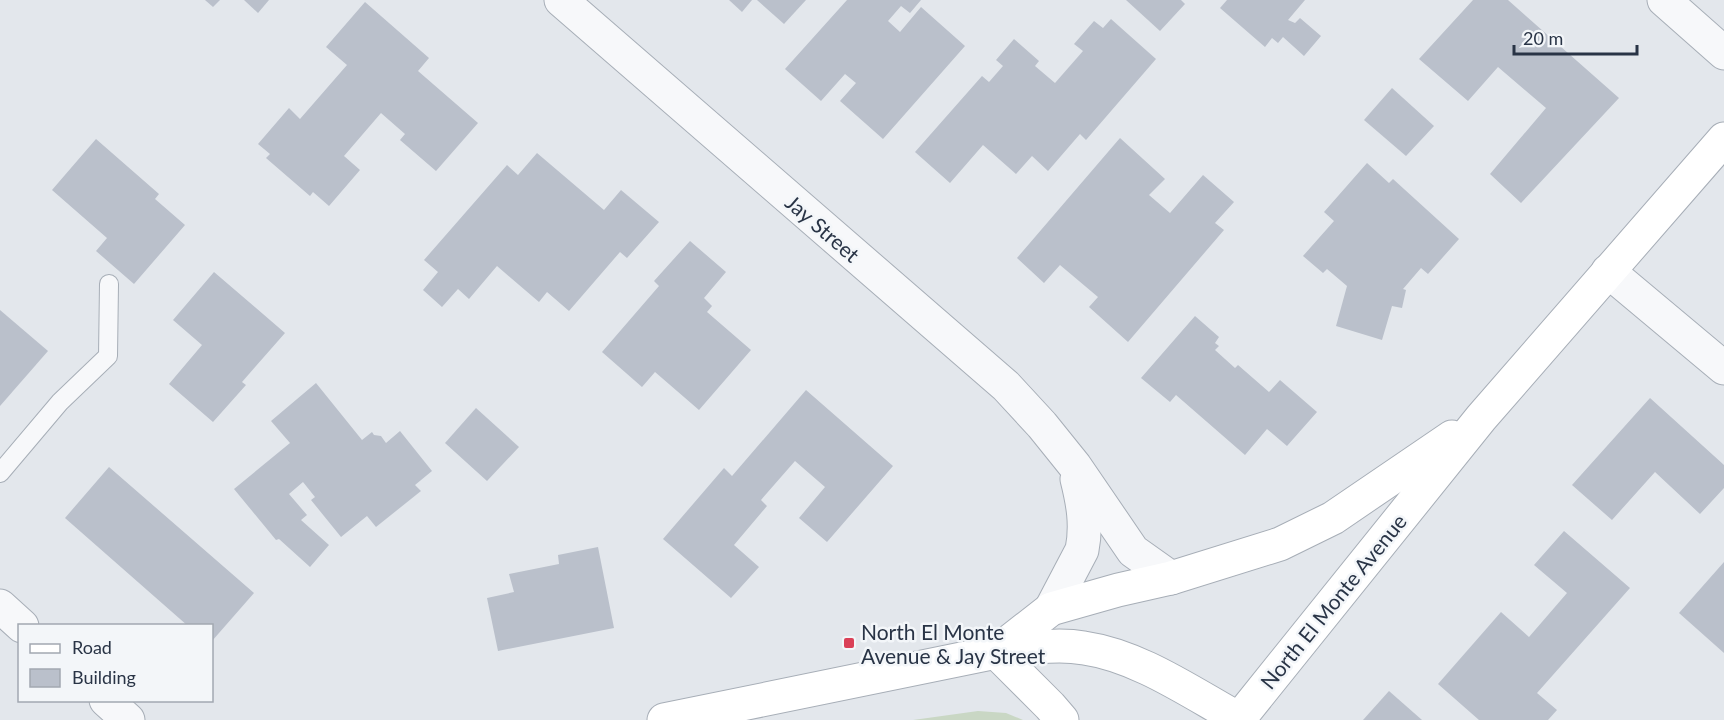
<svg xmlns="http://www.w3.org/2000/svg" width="1724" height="720" font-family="Lato,sans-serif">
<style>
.green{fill:#c9d7c4}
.building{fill:#bac0cb}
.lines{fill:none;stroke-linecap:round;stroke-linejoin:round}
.service-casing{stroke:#a7aeb7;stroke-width:20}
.minor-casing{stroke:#a7aeb7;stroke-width:35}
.tertiary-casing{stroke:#a7aeb7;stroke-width:35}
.secondary-casing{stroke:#a7aeb7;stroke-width:35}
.service{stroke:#f7f8fa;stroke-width:18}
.minor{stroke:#f7f8fa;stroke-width:33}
.tertiary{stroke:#f7f8fa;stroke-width:33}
.secondary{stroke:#fff;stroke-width:33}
.poi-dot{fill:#da4057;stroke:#f3f6f9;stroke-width:2}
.labels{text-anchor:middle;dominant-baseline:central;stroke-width:5;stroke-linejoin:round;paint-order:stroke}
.street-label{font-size:21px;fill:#293446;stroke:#f3f6f9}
.poi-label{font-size:21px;fill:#293446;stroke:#f3f6f9;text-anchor:start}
</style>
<rect width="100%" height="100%" fill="#e3e7ec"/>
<!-- green -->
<path class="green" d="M978,711l28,2 17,7h-110z"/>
<!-- building -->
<g class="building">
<path d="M205,0h15l-7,7z"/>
<path d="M244,0h25l-11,13z"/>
<path d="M729,0h23l-10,12z"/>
<path d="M757,0h49l-22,24z"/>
<path d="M847,0h74l-11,13 -9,-7 -13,15 12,11 21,-25 44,39 -82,93 -43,-38 16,-18 -11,-9 -24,27 -36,-32z"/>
<path d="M1126,0h55l4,4 -25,27z"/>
<path d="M1227,0h78l-17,20 7,3 5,-5 21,18 -17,20 -21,-19 -5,6 -6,-5 -7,9 -45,-39z"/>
<path d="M1473,0h35l111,98 -98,105 -31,-29 56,-66 -48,-41 -30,34 -49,-42z"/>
<path d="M365,2l64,56 -11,13 60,52 -42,48 -36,-31 5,-6 -24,-21 -37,43 16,14 -31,36 -16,-14 -3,4 -44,-38 4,-4 -12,-10 31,-36 11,11 47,-54 -21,-18z"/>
<path d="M1111,19l45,40 -70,81 -6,-6 -32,37 -16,-15 -16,18 -33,-29 -33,38 -35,-31 67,-76 7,6 14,-16 -7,-6 18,-21 25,22 -4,5 20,17 28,-32 -9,-7 20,-23 9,7z"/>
<path d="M1392,88l42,38 -28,30 -42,-36z"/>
<path d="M1120,138l45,41 -16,16 21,18 33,-38 31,27 -19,21 9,7 -96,112 -39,-35 9,-10 -38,-32 -16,18 -27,-25z"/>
<path d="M96,139l63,55 -4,5 30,26 -51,59 -38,-33 11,-13 -55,-48z"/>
<path d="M537,153l67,57 17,-20 38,32 -32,36 -7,-6 -51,59 -22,-19 -8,10 -42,-36 -28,33 -11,-10 -16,18 -19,-17 15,-18 -14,-12 83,-95 11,10z"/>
<path d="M1367,163l22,20 4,-4 66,60 -31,35 -7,-6 -18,21 3,1 -4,18 -10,-2 -10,34 -46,-14 11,-40 -20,-17 -4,4 -20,-17 31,-35 -10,-9z"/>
<path d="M690,241l36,31 -22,26 8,8 -5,6 44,38 -52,60 -44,-38 -13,15 -40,-35 57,-66 -5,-5z"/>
<path d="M214,272l71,61 -43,49 4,3 -33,37 -44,-38 33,-39 -29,-25z"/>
<path d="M0,310l48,41 -48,55z"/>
<path d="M1195,316l24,21 -4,6 4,3 -4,4 20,18 3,-3 31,27 11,-12 37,32 -30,34 -20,-17 -22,26 -69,-60 -6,7 -29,-24z"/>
<path d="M316,383l46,57 10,-8 2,3 7,1 5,7 14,-12 32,40 -17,14 6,6 -45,36 -9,-11 -26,21 -30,-37 4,-3 -12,-15 -14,12 18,21 -6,5 28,25 -19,22 -31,-28 -3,1 -42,-51 56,-46 -19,-22z"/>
<path d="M806,390l87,76 -66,76 -28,-24 26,-31 -30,-26 -34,39 6,6 -33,39 25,22 -28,31 -68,-59 61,-71 8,8z"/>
<path d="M1650,398l74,67v23l-24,26 -45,-42 -43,48 -40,-35z"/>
<path d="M476,408l43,39 -32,34 -42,-38z"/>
<path d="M109,467l145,126 -42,48v-15h-24l-123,-108z"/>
<path d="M1564,531l66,57 -93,105 20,17 -9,10h-69l-41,-36 63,-72 28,25 38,-44 -33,-28z"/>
<path d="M598,547l16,81 -116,23 -11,-53 27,-6 -5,-18 50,-10 -1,-9z"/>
<path d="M1724,562v91l-45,-40z"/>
<path d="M1389,691l33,29h-59z"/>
</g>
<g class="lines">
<!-- service casing -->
<g class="service-casing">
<path id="service" d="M0,473l60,-71 48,-46 1,-72"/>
</g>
<!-- minor casing -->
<g class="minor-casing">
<g id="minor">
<path d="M561,0l445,386 36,39 33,41 58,85 38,27"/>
<path d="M1664,0l60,53"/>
<path d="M1608,271l116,97"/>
<path d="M1051,609l31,-59c5,-25 1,-47 -5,-71"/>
</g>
</g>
<!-- tertiary casing -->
<g class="tertiary-casing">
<g id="tertiary">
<path d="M0,606l22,20"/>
<path d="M106,700l22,20"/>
</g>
</g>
<!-- secondary casing -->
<g class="secondary-casing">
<g id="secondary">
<path d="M996,652l55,-43 67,-19 53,-12 109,-34 53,-26 119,-81"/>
<path d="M996,652l54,54 12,14"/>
<path d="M664,720l332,-68c28,-3 59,-9 88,-4 55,8 106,44 155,71l242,-301 243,-279"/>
</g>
</g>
<!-- service -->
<use href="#service" class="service"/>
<!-- minor -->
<use href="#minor" class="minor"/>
<!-- tertiary -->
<use href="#tertiary" class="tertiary"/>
<!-- secondary -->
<use href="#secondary" class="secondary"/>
</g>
<!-- markers -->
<rect class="poi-dot" x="843" y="637" width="12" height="12" rx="3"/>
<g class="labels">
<!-- street labels -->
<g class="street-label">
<text transform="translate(823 228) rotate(41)">Jay Street</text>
<text transform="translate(1333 601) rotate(-51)">North El Monte Avenue</text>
</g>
<!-- poi labels -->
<g class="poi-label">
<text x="861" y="631">North El Monte<tspan x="861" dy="24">Avenue &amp; Jay Street</tspan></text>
</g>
</g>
<!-- legend -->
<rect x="18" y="624" width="195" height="78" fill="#f3f6f9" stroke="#a2a8b1" stroke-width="1.5"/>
<rect x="30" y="644" width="30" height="9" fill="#ffffff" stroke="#a2a8b1" stroke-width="1.5"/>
<text x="72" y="654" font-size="18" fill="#293446">Road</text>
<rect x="30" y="669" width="30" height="18" fill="#bac0cb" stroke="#a2a8b1" stroke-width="1.5"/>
<text x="72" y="684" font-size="18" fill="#293446">Building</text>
<!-- scale -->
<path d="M1514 45v9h123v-9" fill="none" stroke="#293446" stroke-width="3"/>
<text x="1523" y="45" font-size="18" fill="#293446" stroke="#f3f6f9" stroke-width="4.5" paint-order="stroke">20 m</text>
</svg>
